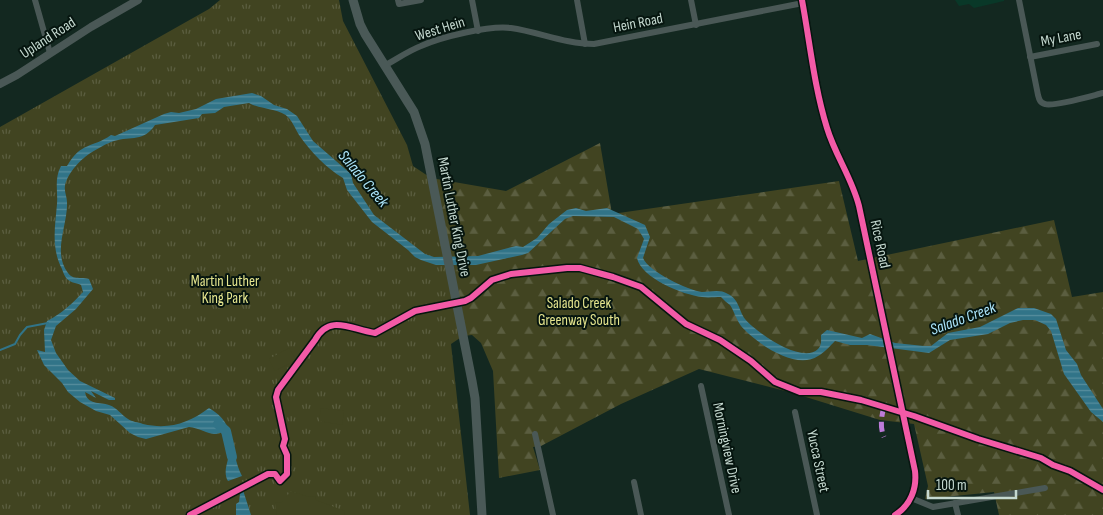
<svg xmlns="http://www.w3.org/2000/svg" width="1103" height="515" font-family="'Sofia Sans Condensed',sans-serif">
<style>
.built{fill:#093828}
.grass{fill:url(#grass-tufts)}
.forest{fill:url(#forest-firs)}
.pitch{fill:#414421}
.water{fill:url(#water-rules)}
.lines{fill:none;stroke-linecap:round;stroke-linejoin:round}
.stream{stroke:#317488;stroke-width:2}
.river{stroke:#317488;stroke-width:10}
.minor{stroke:#4a5856;stroke-width:6}
.tertiary{stroke:#4a5856;stroke-width:8}
.secondary{stroke:#4a5957;stroke-width:9}
.quiet{stroke:#bd7bd9;stroke-width:5;stroke-dasharray:10 5;stroke-linecap:butt}
.cycleway-casing{stroke:#06150f;stroke-width:9}
.cycleway{stroke:#f35aa7;stroke-width:6}
.labels{text-anchor:middle;dominant-baseline:central;stroke-width:4;stroke-linejoin:round;paint-order:stroke}
.street-label{font-size:15px;fill:#c5d9d0;stroke:#06150f}
.park-label{font-size:15px;fill:#e5e58e;stroke:#06150f}
.water-label{font-size:16px;font-style:italic;fill:#ace5fb;stroke:#06150f}
</style>
<defs>
<pattern id="grass-tufts" width="24" height="20" patternUnits="userSpaceOnUse" patternTransform="scale(1.25)"><rect width="24" height="20" fill="#414421"/><path d="M3 7l-1-3M5 7V3M7 7l1-3M15 17l-1-3M17 17v-4M19 17l1-3" fill="none" stroke="#5b5e40"/></pattern>
<pattern id="forest-firs" width="22" height="20" patternUnits="userSpaceOnUse" patternTransform="scale(1.25)"><rect width="22" height="20" fill="#414421"/><path d="M5 1l3.5 6h-7zM16 11l3.5 6h-7z" fill="#5b5e40"/></pattern>
<pattern id="water-rules" width="6" height="5" patternUnits="userSpaceOnUse" patternTransform="scale(1.25)"><rect width="6" height="5" fill="#317488"/><path d="M0 2.5h6" fill="none" stroke="#578e9d"/></pattern>
</defs>
<rect width="100%" height="100%" fill="#132820"/>
<!-- built -->
<path class="built" d="M955,0h49v1l-30,7 -5,-4 -10,2z"/>
<!-- grass -->
<path class="grass" d="M220,0h119l4,21 64,124 6,21 18,12 32,158 -12,8 19,171h-470v-388l209,-118z"/>
<!-- forest -->
<path class="forest" d="M600,143l12,71 227,-33 19,80 196,-41 18,77 31,-5v223h-104l-5,-23 -69,7 3,-13 -14,-62 -34,-4 -87,-27 -94,-24 -78,35 -80,42 -8,1 7,23 -41,8 -6,-107 -12,-28 -9,-8 -9,1 -32,-158 75,13z"/>
<!-- pitch -->
<g class="pitch">
<path d="M289,348l7,12 -21,11 -6,-12z"/>
<path d="M321,408l23,3 -2,14 -23,-4z"/>
<path d="M291,491l17,6 7,-1 1,4 29,11 -1,4h-67l-2,-12 7,-1z"/>
</g>
<!-- water -->
<g class="water">
<path d="M252,93l9,3 13,9 13,4 10,7 16,25 38,33 2,9 21,32 51,39 9,3 44,-1 38,-10 7,1 14,-9 12,-14 18,-14 9,-2 10,3 21,-3 38,17 5,12 -7,21c5,13 46,33 59,34 10,0 17,-3 26,2 11,5 11,17 17,25 11,13 57,46 73,30 4,-4 3,-9 3,-14l6,-5 35,8 8,-4 25,9 29,3h7l17,-13 32,-6 38,-19h16l17,6 5,5 10,31 11,14 4,11 22,34v13l-12,-10 -27,-38 -13,-43 -5,-6 -11,-5h-12l-13,3 -22,11 -38,6 -21,13 -62,-8h-17l-15,-4c-5,5 -11,12 -17,15 -23,15 -63,-14 -77,-30 -5,-7 -7,-15 -11,-21 -3,-2 -6,-5 -9,-8 -6,0 -13,1 -19,0 -19,-2 -61,-19 -65,-39l7,-19 -6,-10 -24,-12 -41,-1 -8,3 -37,34 -6,2 -46,10h-40l-15,-5 -6,-3 -7,-7 -36,-28 -25,-32 -4,-12c-17,-10 -33,-27 -44,-43 -3,-5 -6,-12 -10,-17 -9,-10 -28,-8 -40,-15l-25,4 -9,6 -13,1 -3,4 -44,7c-11,17 -24,11 -41,16 -7,2 -25,12 -30,17 -7,5 -18,19 -19,28 -1,5 2,11 2,16 1,23 -15,50 1,71 6,8 13,3 21,6l4,10 -17,20 -20,17 -5,14 5,13 12,17 12,11 35,17v2h-6l-18,-9 5,7 -11,-6c2,13 15,10 24,13 9,3 12,10 19,14 4,3 10,3 15,5 26,6 46,-1 66,-16 29,16 20,43 33,68l-14,5c-9,-15 12,-32 -4,-51 -10,10 -21,-2 -35,-3l-43,12 -8,-2 -8,-4 -20,-18 -14,-4 -16,-9 -12,-10 -6,-9 -18,-18 -7,-15 8,2 -1,-22 3,-9c14,-7 26,-18 36,-29l-2,-7c-4,-2 -10,-2 -14,-6 -2,-2 -4,-7 -5,-10 -11,-21 -7,-42 -5,-65 1,-14 -3,-25 4,-38h6c15,-25 24,-17 44,-31l4,1 49,-22 7,-2 8,1 17,-4 20,-10z"/>
<path d="M242,487l9,28h-15v-11l3,-2 1,-8 -3,-5z"/>
</g>
<g class="lines">
<!-- stream -->
<path class="stream" d="M0,350l15,-6 5,-9 7,-8 21,-4"/>
<!-- river -->
<path class="river" d="M218,424l8,7 6,26"/>
<!-- minor -->
<g class="minor">
<path d="M35,0l15,53"/>
<path d="M398,0l1,4 22,-4"/>
<path d="M472,0l6,31"/>
<path d="M577,0l8,44"/>
<path d="M691,0l5,25"/>
<path d="M1019,0l19,95c1,4 2,8 7,9 9,3 46,-8 58,-11"/>
<path d="M1030,57l67,-13"/>
<path d="M384,66c13,-7 24,-15 37,-20 20,-9 69,-21 90,-18 28,4 54,16 83,16l209,-41"/>
<path d="M701,386l28,129"/>
<path d="M795,412l22,103"/>
<path d="M535,434l18,81"/>
<path d="M634,482l7,33"/>
<path d="M911,498l22,9 112,-19"/>
<path d="M955,503l3,12"/>
</g>
<!-- tertiary -->
<g class="tertiary">
<path d="M802,0c8,43 12,86 25,128 8,27 25,50 32,78l56,265c2,17 -4,34 -20,44"/>
<path d="M0,84l17,-9 74,-48 47,-27"/>
</g>
<!-- secondary -->
<path class="secondary" d="M353,0l7,24 5,10 49,78 11,32 47,237 3,17 7,117"/>
<!-- quiet -->
<path class="quiet" d="M884,407c-3,10 -4,21 0,30"/>
<!-- cycleway casing -->
<g class="cycleway-casing">
<g id="cycleway">
<path d="M802,0c8,43 12,86 25,128 8,27 25,50 32,78l56,265c2,17 -4,34 -20,44"/>
<path d="M190,515l78,-41h7l5,7 7,-7v-19l-4,-9 2,-7 -9,-42 2,-7 37,-50c15,-27 37,-10 60,-7l40,-22 50,-10 6,-3 21,-18 19,-6 56,-6h13l33,9 28,10 45,37 34,16 31,21 24,21 25,10h21l40,8 53,16 64,23 63,19 12,7 17,6 33,19"/>
</g>
</g>
<!-- cycleway -->
<use href="#cycleway" class="cycleway"/>
</g>
<g class="labels">
<!-- street labels -->
<g class="street-label">
<text transform="translate(638 23) rotate(-11)">Hein Road</text>
<text transform="translate(440 29) rotate(-17)">West Hein</text>
<text transform="translate(48 38) rotate(-33)">Upland Road</text>
<text transform="translate(1061 38) rotate(-11)">My Lane</text>
<text transform="translate(454 217) rotate(79)">Martin Luther King Drive</text>
<text transform="translate(880 244) rotate(78)">Rice Road</text>
<text transform="translate(727 448) rotate(78)">Morningview Drive</text>
<text transform="translate(818 461) rotate(78)">Yucca Street</text>
</g>
<!-- park labels -->
<g class="park-label">
<text x="225" y="281">Martin Luther<tspan x="225" dy="17">King Park</tspan></text>
<text x="579" y="303">Salado Creek<tspan x="579" dy="17">Greenway South</tspan></text>
</g>
<!-- water labels -->
<g class="water-label">
<text transform="translate(363 179) rotate(50)">Salado Creek</text>
<text transform="translate(963 319) rotate(-20)">Salado Creek</text>
</g>
</g>
<!-- scale -->
<path d="M928 490v8h88v-8" fill="none" stroke="#c5d9d0" stroke-width="2.5"/>
<text x="936" y="490" font-size="15" fill="#c5d9d0" stroke="#06150f" stroke-width="4" paint-order="stroke">100 m</text>
</svg>
